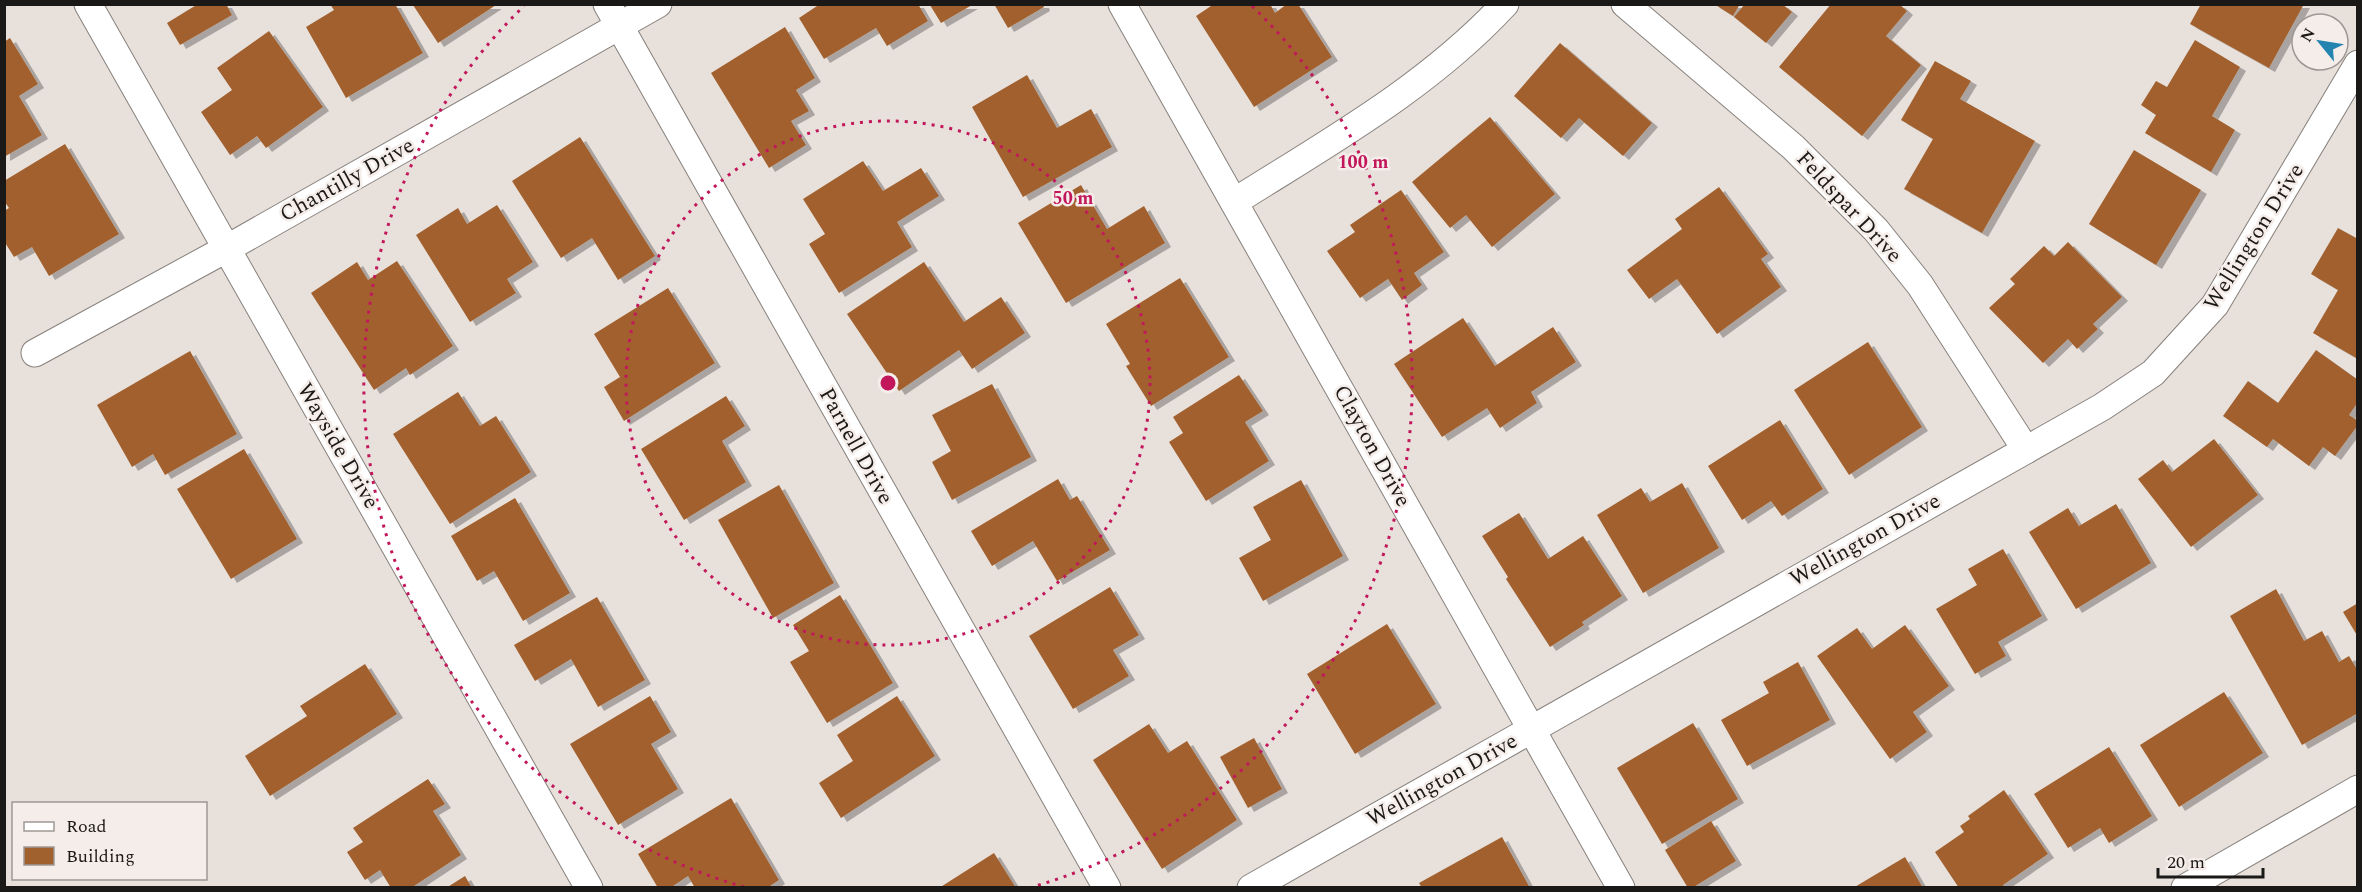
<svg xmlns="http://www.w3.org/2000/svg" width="2362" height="892" font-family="Spectral,serif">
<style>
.building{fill:#a1612f;filter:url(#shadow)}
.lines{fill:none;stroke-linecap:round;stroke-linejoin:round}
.minor-casing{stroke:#87807c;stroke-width:29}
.minor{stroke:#fff;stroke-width:27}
.ring{fill:none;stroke:#c2185b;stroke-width:3;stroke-dasharray:3 6}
.labels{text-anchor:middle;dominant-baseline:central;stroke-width:5;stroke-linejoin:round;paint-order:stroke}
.street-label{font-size:22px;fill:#1b1917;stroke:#f5ede9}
.centre{fill:#c2185b;stroke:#f5ede9;stroke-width:3}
.ring-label{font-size:18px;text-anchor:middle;font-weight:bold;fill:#c2185b;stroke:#f5ede9;stroke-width:5;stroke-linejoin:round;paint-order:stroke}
</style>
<defs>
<filter id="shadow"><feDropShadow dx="6" dy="4" stdDeviation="0" flood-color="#0004"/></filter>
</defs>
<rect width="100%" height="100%" fill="#e7e0db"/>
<!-- building -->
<g class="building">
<path d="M198,4h28l6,11 -52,30 -13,-22z"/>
<path d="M330,4h65l28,49 -77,45 -40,-71 28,-17z"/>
<path d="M820,4h98l10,17 -41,25 -11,-18 -52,31 -25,-41z"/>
<path d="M994,4h49l1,3 -36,21z"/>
<path d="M1214,4h56l5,9 12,-9h11l34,53 -78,50 -58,-91z"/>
<path d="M1714,4h26l-7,12z"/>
<path d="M1745,4h37l10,8 -26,31 -32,-26z"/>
<path d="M1831,4h68l8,7 -21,25 35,29 -59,71 -83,-69z"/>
<path d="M2201,4h103l-35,64 -79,-44z"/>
<path d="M413,5h83l-58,38z"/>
<path d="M930,5h42l-31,18z"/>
<path d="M785,27l30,51 -19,12 13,21 -18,10 15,24 -37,23 -58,-95z"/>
<path d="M269,31l54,76 -57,41 -9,-12 -27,19 -29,-43 31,-22 -15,-22z"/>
<path d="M10,38l28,46 -19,12 23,39 -38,22v-115z"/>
<path d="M2195,40l45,27 -28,49 23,14 -24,42 -66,-39 11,-18 -15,-10 15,-24 11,6z"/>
<path d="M1560,43l92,80 -29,33 -44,-38 -18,20 -47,-42z"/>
<path d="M1935,61l36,20 -11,18 75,42 -53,92 -78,-44 29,-50 -32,-19z"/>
<path d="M1027,75l30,53 34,-19 21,38 -89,50 -51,-90z"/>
<path d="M1490,117l65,77 -63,53 -26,-32 -16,13 -38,-46z"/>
<path d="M580,137l75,119 -37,24 -26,-42 -31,20 -49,-77z"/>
<path d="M65,144l54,90 -70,42 -17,-29 -18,10 -10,-16v-30l5,-3 -5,-7v-20z"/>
<path d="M2134,150l67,40 -45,75 -67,-41z"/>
<path d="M863,161l20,30 38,-23 18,28 -42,26 15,25 -73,46 -30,-49 16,-10 -22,-35z"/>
<path d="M1081,185l26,44 37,-23 21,37 -99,60 -48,-80z"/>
<path d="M1719,187l49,67 -7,5 20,28 -64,47 -40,-55 -28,20 -22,-29 55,-41 -7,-10z"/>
<path d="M1401,190l43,62 -30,21 8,12 -20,15 -14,-21 -28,19 -33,-47 28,-19 -5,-7z"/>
<path d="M497,205l36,57 -26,17 9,14 -46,29 -54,-87 42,-27 9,16z"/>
<path d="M2338,228l20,11v120l-45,-26 25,-43 -27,-16z"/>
<path d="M2068,242l54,55 -29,27 5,5 -21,20 -9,-10 -25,24 -54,-55 26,-24 -5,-5 34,-33 10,10z"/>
<path d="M397,261l56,85 -43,29 -4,-7 -32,22 -63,-97 46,-31 11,18z"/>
<path d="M924,262l40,60 37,-25 24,36 -53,36 -13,-19 -60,41 -52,-77z"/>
<path d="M1180,278l49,79 -78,49 -25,-40 4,-2 -24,-40z"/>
<path d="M668,288l47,75 -91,58 -20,-34 16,-10 -26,-43z"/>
<path d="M1463,318l32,48 58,-39 23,35 -45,30 6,11 -37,25 -13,-20 -45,29 -48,-73z"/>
<path d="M1868,342l54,85 -73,48 -55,-85z"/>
<path d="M2316,350l42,30v22l-9,13 9,6v4l-23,31 -12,-9 -14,19 -36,-27 -6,8 -44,-31 25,-35 30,22z"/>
<path d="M190,351l47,83 -72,41 -12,-21 -21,13 -35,-62z"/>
<path d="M1239,375l24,36 -18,11 24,39 -63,40 -37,-59 14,-9 -10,-16z"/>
<path d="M992,384l39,73 -79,43 -20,-38 19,-11 -19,-36z"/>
<path d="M458,392l22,34 16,-10 35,56 -81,52 -57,-90z"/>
<path d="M726,396l19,30 -23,15 24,41 -62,38 -43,-71z"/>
<path d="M1780,420l43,69 -41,27 -11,-15 -29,19 -34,-54z"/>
<path d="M2214,439l44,56 -67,52 -53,-68 25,-19 9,12z"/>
<path d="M244,449l53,90 -66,40 -54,-90z"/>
<path d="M1058,479l12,21 7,-4 33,54 -53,31 -24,-40 -41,25 -21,-35z"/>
<path d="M1301,480l42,76 -80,45 -24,-43 32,-18 -18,-33z"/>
<path d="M1682,483l37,65 -76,45 -46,-78 44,-27 9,14z"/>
<path d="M779,485l55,98 -61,35 -55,-98z"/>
<path d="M515,498l55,95 -47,28 -29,-50 -17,10 -26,-45z"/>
<path d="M2116,504l35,59 -75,46 -47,-77 39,-24 11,18z"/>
<path d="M1519,513l29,46 35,-23 39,60 -40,26 2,3 -34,22 -44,-68 2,-2 -26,-41z"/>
<path d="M2003,549l39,67 -44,26 8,14 -31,18 -39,-65 41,-24 -9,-16z"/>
<path d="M1110,587l29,48 -26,15 16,26 -56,33 -44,-73z"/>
<path d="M2276,589l28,52 18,-10 17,31 10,-6 9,15v42l-56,32 -72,-129z"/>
<path d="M840,595l53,88 -66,40 -37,-61 19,-11 -16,-26z"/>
<path d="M597,597l48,83 -47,27 -27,-48 -36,22 -21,-36z"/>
<path d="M2358,603v34l-15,-25z"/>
<path d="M1387,624l49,80 -81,50 -48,-80z"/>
<path d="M1905,625l44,61 -36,26 14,20 -37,27 -73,-103 40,-28 15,21z"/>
<path d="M1798,662l32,58 -83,46 -26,-46 48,-27 -6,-11z"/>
<path d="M365,664l32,50 -127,82 -25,-40 62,-40 -7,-10z"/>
<path d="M2224,692l39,61 -84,54 -39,-62z"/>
<path d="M650,696l21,36 -20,12 27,45 -60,36 -48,-81z"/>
<path d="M897,696l38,60 -94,62 -22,-35 34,-22 -16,-26z"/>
<path d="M1693,723l45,76 -76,45 -45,-76z"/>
<path d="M1149,724l19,29 19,-12 50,79 -75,49 -69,-109z"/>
<path d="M1254,738l28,51 -34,19 -28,-51z"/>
<path d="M2109,747l43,69 -43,27 -9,-15 -32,20 -34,-54z"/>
<path d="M428,779l17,25 -12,7 28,44 -50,33h-20l-11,-18 -15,10 -18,-28 16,-10 -10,-14z"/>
<path d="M2004,790l44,64 -45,31 2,3h-46l-24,-36 29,-20 -4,-6 10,-7 -2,-3z"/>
<path d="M731,798l48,82 -12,8h-72l-7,-12 -18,12h-12l-20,-34z"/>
<path d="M1711,821l25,40 -44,27h-4l-23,-38z"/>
<path d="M1502,837l28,51h-108l-3,-5z"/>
<path d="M994,853l22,35h-77z"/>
<path d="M1905,857l18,31h-70z"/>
<path d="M465,876l7,12h-26z"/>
</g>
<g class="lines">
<!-- minor casing -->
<g class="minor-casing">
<g id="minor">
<path d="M88,4l501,884"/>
<path d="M607,4l500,884"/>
<path d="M1122,4l499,884"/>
<path d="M1625,4l168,143 83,83 44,55 106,165"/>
<path d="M1234,202c95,-60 194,-115 271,-198"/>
<path d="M35,353l191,-104 432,-245"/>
<path d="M1251,888l851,-481 51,-34 62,-68 143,-241"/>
<path d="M2185,888l173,-99"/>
</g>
</g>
<!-- minor -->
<use href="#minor" class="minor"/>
</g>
<!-- distance rings -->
<g class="ring">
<circle cx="888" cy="383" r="262"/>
<path d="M744 887A524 524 0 0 1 524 6M1252 6A524 524 0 0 1 1032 887"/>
</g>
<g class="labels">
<!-- street labels -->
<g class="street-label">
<text transform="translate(347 180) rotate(-29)">Chantilly Drive</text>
<text transform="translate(1849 207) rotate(47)">Feldspar Drive</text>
<text transform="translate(2254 237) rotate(-58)">Wellington Drive</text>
<text transform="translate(338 446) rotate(60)">Wayside Drive</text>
<text transform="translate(856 446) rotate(61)">Parnell Drive</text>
<text transform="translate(1372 446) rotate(61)">Clayton Drive</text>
<text transform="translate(1865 540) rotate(-29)">Wellington Drive</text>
<text transform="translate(1442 780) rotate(-29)">Wellington Drive</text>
</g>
</g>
<circle cx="888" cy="383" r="9" class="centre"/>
<g class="ring-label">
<text x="1363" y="168">100 m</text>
<text x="1073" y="204">50 m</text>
</g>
<!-- border -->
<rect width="2362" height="892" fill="none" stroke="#1b1917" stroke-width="12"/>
<!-- legend -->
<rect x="12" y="802" width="195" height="78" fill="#f5ede9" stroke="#9e9895" stroke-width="1.5"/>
<rect x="24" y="822" width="30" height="9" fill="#ffffff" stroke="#9e9895" stroke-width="1.5"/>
<text x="66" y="832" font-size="18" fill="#1b1917">Road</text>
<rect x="24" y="847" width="30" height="18" fill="#a1612f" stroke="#9e9895" stroke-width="1.5"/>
<text x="66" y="862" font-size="18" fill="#1b1917">Building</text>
<!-- north arrow -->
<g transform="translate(2320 42) rotate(300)"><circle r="28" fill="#f5ede9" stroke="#9e9895" stroke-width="1.5"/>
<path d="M0-4.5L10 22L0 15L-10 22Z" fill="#2484b0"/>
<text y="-9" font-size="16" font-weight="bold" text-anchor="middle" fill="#1b1917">N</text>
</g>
<!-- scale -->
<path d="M2158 868v9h105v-9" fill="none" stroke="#1b1917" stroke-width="3"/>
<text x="2167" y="868" font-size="18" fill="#1b1917" stroke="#f5ede9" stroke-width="4.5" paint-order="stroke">20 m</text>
</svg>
